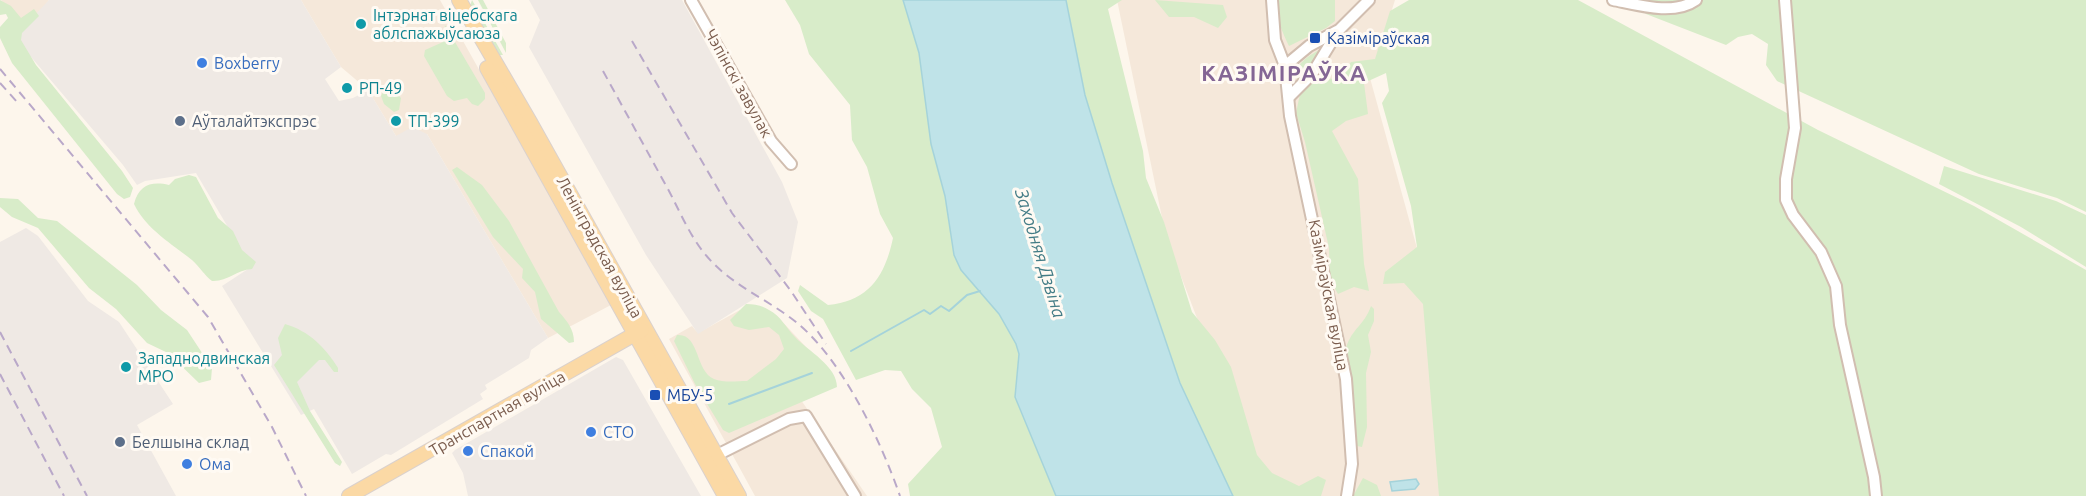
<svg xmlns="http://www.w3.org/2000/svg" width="2086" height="496" font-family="Ubuntu,sans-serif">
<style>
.residential{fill:#f5e8da}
.industrial{fill:#efe9e4}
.green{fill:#d8ecc9}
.water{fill:#bfe3e8;stroke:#a5d3da;stroke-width:1.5}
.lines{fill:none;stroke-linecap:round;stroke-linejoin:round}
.stream{stroke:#a5d3da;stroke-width:2}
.minor-casing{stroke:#d1beb0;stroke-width:14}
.major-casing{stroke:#dad1cd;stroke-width:16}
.minor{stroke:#fff;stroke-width:10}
.major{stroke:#fbd9a5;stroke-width:14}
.rail{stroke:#b9a8c9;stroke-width:2;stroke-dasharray:9 6;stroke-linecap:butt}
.culture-dot{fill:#0f9aa8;stroke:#fffaf3;stroke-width:2}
.transit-dot{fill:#1a4fb4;stroke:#fffaf3;stroke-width:2}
.shop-dot{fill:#3f7fe0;stroke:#fffaf3;stroke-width:2}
.service-dot{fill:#5c6f8a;stroke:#fffaf3;stroke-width:2}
.labels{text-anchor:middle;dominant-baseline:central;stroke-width:6;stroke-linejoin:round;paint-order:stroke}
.culture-label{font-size:16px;fill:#0d838f;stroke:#fffaf3;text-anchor:start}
.transit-label{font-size:16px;fill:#164399;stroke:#fffaf3;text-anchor:start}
.shop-label{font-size:16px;fill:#366cbe;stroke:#fffaf3;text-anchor:start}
.street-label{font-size:16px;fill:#7a5c4d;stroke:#fffaf3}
.service-label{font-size:16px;fill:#4e5e75;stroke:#fffaf3;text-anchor:start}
.water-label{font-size:18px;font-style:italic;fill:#437c86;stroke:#fffaf3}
.district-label{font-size:22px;font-weight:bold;letter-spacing:1.5px;fill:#846695;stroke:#fffaf3}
</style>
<rect width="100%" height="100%" fill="#fdf6ec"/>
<!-- residential -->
<g class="residential">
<path d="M1,0h48l-11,14 -18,7z"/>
<path d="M301,0h139l171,305 -63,33 -121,-204 -31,2 -28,-46 -27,-23z"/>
<path d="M1117,0h278l-25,78 66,239 9,179h-180l-99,-259z"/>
<path d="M740,310l36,5 59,63 -34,22 66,96h-112l-86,-157 23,-13 6,7z"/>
</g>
<!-- industrial -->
<g class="industrial">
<path d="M49,0h252l40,67 -16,12 14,22 14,-3 15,-8 28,46 16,-9 15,7 121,204 -17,12 -2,8 -44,27 2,4 -7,5 3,5 -92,56 -5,-1 -34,20 -38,-65 -13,6 -79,-129 26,-17 1,-6 -53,-90 -51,8 -8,4 -14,-20 -109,-128z"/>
<path d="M529,0h153l100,182 16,40 -11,56 -89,56 -52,-79 -117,-208 11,-27z"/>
<path d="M26,228l12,8 50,65 31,21 54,82 -36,21 39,71h-176v-254z"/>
<path d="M616,357l7,3 78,136h-233l-5,-23 -11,-20 3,-3z"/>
</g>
<!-- green -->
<g class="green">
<path d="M0,0l11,6 10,12 13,-9 5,7 -17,17 -1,7 15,25 86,106 11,17 -3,9 -6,2 -7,-5 -105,-131 -12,-25v-11l8,-9 -2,-4 -6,1z"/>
<path d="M472,0l31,55h-5l-28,-49z"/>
<path d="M478,0h5l23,43v10z"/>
<path d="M785,0h118l16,53 12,91 14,52 9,59 7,15 38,44 17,30 3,10 -4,43 41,99h-146l-2,-12 34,-37 -11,-39 -19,-19 -11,-18 -16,-1 -29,10 -33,-61 -12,-8 -13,-20 2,-6 28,20c41,-4 57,-29 65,-67l-13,-24 -13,-47 -15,-27 -2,-35 -41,-51 -9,-29z"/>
<path d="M1066,0h56l-14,9 35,142 3,27 18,44 28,90 23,28 16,27 26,88 15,18 27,13 19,-10 8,4 -5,16h-88l-53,-113 -68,-200 -27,-88z"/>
<path d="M1155,0l68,5 4,12 -9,11 -24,-11h-25z"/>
<path d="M1277,0h58v21l-9,7 -37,18c-6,-13 -15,-31 -12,-46z"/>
<path d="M1409,0h169l240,130 156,76 112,64v226h-647l-16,-192 -19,-21 -21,1 2,-12 32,-25 -6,-41 -29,-103 7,-12 -3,-18 -22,10 4,31 -22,7 -14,10 26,48 6,85 5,27 -15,-4 -16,7 -8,-14 -1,-32 -24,-106 -9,-29 4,-19 18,-18 19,4 14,-18 24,-3 15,-48z"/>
<path d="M1632,0h454v212l-29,-14 -78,-24 -202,-93 -11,-16 2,-21 -16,-10 -14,3 -12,8 -80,-31z"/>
<path d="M445,25l40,68v6l-7,7 -6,-2 -5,-6 -13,3 -7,-5 -23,-40 1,-6 18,-8z"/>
<path d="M1322,48l-17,27 -6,5 -4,-3c1,-15 16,-22 27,-29z"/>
<path d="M389,87l12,11 -2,12 -5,2 -10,-8 -3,-8 4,-8z"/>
<path d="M1944,166l112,35 30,14v52l-65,-40 -82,-43z"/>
<path d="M457,167l25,18 27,36 50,91c8,9 15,17 15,30l-5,1 -28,-24 -6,-27 -13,-14 1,-9 -30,-32 -41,-67z"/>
<path d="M189,175l7,2 22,41 15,13 9,19 14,12 -4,7c-16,1 -25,13 -40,12 -8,-6 -12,-14 -20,-21 -20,-16 -46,-31 -58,-56 5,-19 17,-23 35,-19l6,-6z"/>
<path d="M0,198l18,1 20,19 19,3 80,64 24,25 26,20 25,38 -1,12 -12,3 -31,-30 -21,-10 -31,-34 -27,-21 -51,-60 -26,-11 -12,-10z"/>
<path d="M746,304c9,0 15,1 23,6 12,6 17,18 26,27 13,14 42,29 42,50l-108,46 -6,-3 -28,-46 -21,-43 3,-6c23,-2 18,36 37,44 10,4 23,2 33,2l29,-22 8,-10 -5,-14 -10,-8 -20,3 -15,-4 -4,-6z"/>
<path d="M1371,306l3,3v12l-6,14 3,17 -5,21 1,54 -5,20 -5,-1 -11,-98c6,-20 18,-22 25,-42z"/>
<path d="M285,324c24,7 40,23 53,44v4h-4l-9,-12h-6l-22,22 13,29 32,51 -2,4 -5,-3 -61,-98 8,-10 -4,-17z"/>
<path d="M1363,478l14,7 4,11h-28z"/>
</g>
<!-- water -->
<g class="water">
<path d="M903,0h163l19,95 27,88 68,200 53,113h-177l-41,-99 4,-43 -3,-10 -17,-30 -38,-44 -7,-15 -9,-59 -14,-52 -12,-91z"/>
<path d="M1416,479l3,5 -4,5 -23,2 -2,-9z"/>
</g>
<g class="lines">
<!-- stream -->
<g class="stream">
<path d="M851,351l73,-41 6,4 11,-8 8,5 18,-16 13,-4"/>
<path d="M729,404l83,-31"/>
</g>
<!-- minor casing -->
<g class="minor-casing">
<g id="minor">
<path d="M691,0l80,141 20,23"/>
<path d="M1272,0l3,40 10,26 5,50 56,263 6,85 -5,32"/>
<path d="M1613,0c25,5 61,16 83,0"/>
<path d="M1785,0l10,128 -9,51v21l7,15 28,37 15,34 4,39 34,152 2,19"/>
<path d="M1285,66l24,-20 28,-15"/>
<path d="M1290,96l22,-22 26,-43 31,-31"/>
<path d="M711,458l78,-39 17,-3 49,80"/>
</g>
</g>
<!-- major casing -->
<g class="major-casing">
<g id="major">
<path d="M459,0l71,122 209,374"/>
<path d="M487,68l238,428"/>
<path d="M349,496l293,-166"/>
</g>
</g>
<!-- minor -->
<use href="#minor" class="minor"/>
<!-- major -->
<use href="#major" class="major"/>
<!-- rail -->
<g class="rail">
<path d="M632,41l100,172 59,78 35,53"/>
<path d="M0,69l208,248 64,110 34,69"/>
<path d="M603,71c22,40 44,80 66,120 11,21 21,45 36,63 25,31 61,44 91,68 46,37 85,119 104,174"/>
<path d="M0,83l18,20"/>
<path d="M0,332l87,164"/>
<path d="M0,374l64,122"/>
</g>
</g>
<!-- markers -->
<g class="culture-dot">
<circle cx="361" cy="24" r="6"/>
<circle cx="347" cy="88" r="6"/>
<circle cx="396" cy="121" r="6"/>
<circle cx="126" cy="367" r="6"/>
</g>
<g class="transit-dot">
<rect x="1309" y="32" width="12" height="12" rx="3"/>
<rect x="649" y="389" width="12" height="12" rx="3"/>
</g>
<g class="shop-dot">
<circle cx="202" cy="63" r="6"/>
<circle cx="591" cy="432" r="6"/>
<circle cx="468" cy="451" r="6"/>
<circle cx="187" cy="464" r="6"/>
</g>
<g class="service-dot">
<circle cx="180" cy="121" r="6"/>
<circle cx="120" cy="442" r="6"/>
</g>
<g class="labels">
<!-- culture labels -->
<g class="culture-label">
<text x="373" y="15">Інтэрнат віцебскага<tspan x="373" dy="18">аблспажыўсаюза</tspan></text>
<text x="359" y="88">РП-49</text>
<text x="408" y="121">ТП-399</text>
<text x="138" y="358">Западнодвинская<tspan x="138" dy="18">МРО</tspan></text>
</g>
<!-- transit labels -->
<g class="transit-label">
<text x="1327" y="38">Казіміраўская</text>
<text x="667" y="395">МБУ-5</text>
</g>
<!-- shop labels -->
<g class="shop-label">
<text x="214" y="63">Boxberry</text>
<text x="603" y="432">СТО</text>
<text x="480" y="451">Спакой</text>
<text x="199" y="464">Ома</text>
</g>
<!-- street labels -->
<g class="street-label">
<text transform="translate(739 83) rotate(61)">Чэпінскі завулак</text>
<text transform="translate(600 247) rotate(61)">Ленінградская вуліца</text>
<text transform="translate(1329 295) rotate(79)">Казіміраўская вуліца</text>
<text transform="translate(497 413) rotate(-30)">Транспартная вуліца</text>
</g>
<!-- service labels -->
<g class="service-label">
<text x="192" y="121">Аўталайтэкспрэс</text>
<text x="132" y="442">Белшына склад</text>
</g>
<!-- water labels -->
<g class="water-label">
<text transform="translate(1041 253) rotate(73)">Заходняя Дзвіна</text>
</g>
<!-- district labels -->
<g class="district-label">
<text x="1284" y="72">КАЗІМІРАЎКА</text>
</g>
</g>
</svg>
